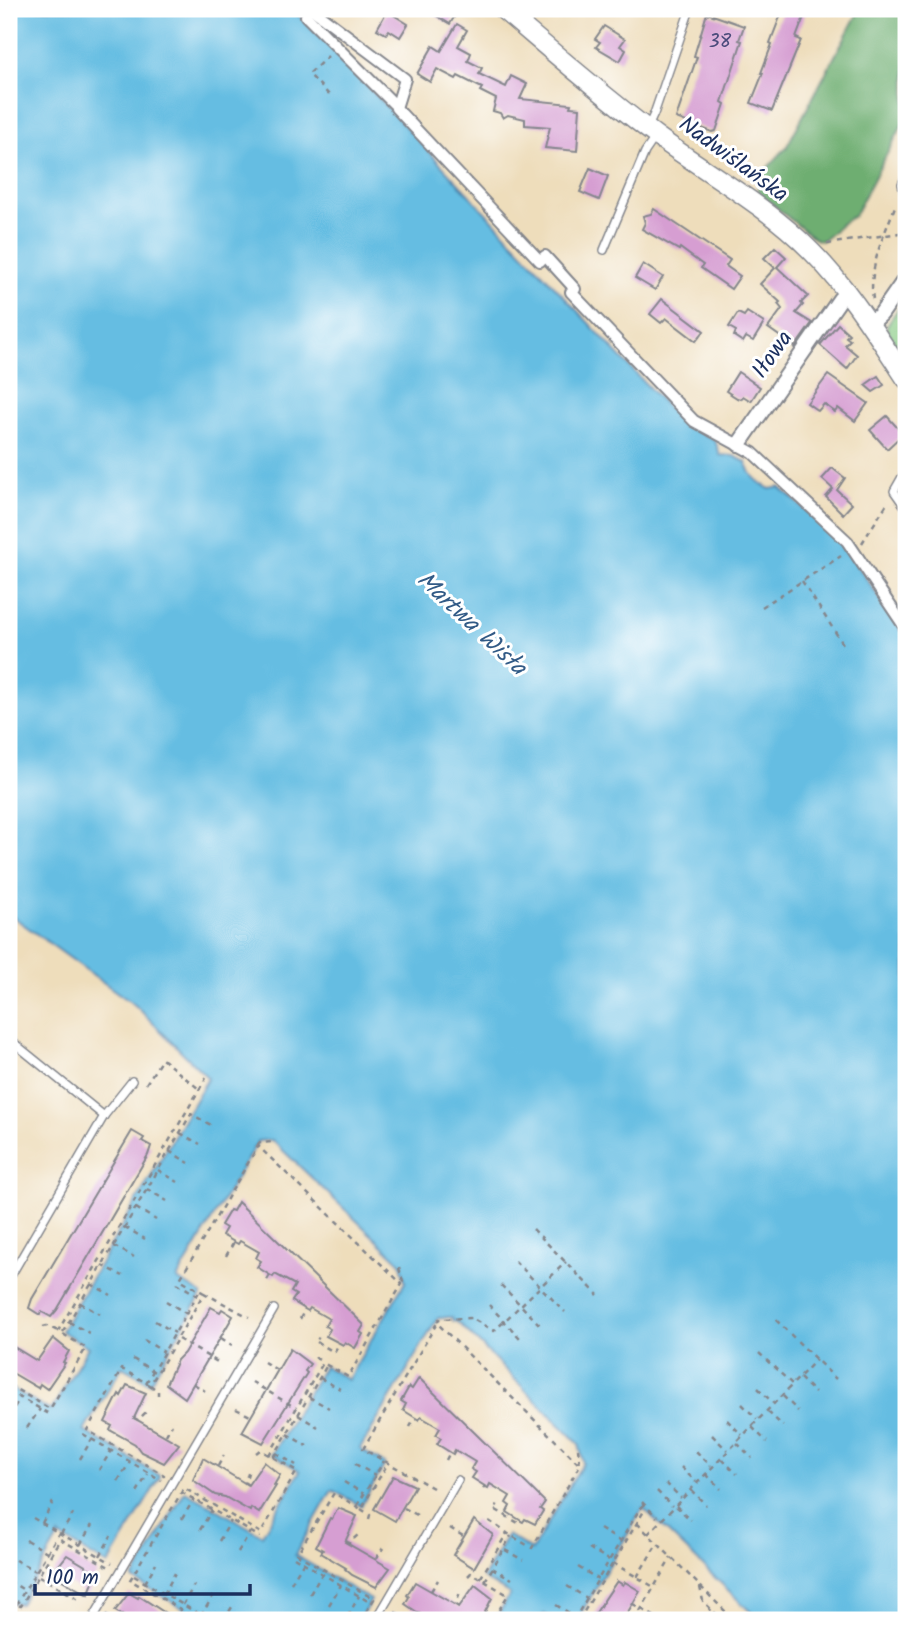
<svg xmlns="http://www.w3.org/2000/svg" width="915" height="1629" font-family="Kalam,sans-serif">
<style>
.green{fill:#88ca83;stroke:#527c70;stroke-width:2}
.forest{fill:#6eae71;stroke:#446e68;stroke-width:2}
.water{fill:#65bde2;stroke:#4076a0;stroke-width:2}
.building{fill:#d69ed2}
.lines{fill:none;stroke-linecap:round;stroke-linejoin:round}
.service-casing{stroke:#84868c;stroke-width:10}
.pedestrian-casing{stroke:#84868c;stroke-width:14}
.minor-casing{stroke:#84868c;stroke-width:18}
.tertiary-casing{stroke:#84868c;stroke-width:21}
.path{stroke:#84868c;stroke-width:2.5;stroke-dasharray:5 5;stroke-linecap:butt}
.service{stroke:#fff;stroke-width:7}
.pedestrian{stroke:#fff;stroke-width:10}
.minor{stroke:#fff;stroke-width:14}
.tertiary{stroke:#fff;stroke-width:18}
.labels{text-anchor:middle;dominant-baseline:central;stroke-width:6;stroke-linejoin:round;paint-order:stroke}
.number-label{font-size:19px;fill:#4a4b7b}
.street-label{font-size:23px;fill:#1b2f5e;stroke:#fff}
.water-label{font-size:24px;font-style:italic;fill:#315a86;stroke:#fff}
</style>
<rect width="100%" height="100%" fill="#fff"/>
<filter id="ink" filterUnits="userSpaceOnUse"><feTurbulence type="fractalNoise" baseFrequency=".0143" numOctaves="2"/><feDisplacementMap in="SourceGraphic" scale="14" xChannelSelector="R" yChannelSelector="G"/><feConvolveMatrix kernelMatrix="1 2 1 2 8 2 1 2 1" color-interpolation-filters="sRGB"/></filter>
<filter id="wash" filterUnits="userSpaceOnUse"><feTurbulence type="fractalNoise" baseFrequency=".00686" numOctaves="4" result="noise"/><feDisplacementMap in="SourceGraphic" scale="28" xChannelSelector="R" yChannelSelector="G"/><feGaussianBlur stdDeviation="1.57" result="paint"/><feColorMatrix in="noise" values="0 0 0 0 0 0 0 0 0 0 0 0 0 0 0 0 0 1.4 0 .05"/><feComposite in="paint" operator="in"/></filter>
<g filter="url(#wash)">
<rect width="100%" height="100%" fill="#edb"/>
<!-- green -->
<path class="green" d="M906,297v63l-19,-29v-6z"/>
<!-- forest -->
<path class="forest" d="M860,9h37l9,5v104l-52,98c-15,6 -19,17 -33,25l-6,-2 -58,-47 5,-18 24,-26z"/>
<!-- water -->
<path class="water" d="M9,9h283l42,41 350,375 31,15 5,15 14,1 12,6c5,14 11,20 24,27l10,-2 62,56 64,94v983h-147l-116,-112 -66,112h-22l-11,-6 -4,6h-45l15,-26 -27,-16 24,-43 25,15 51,-87 -4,-19 -121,-122 -5,-1 -1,-4 -14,1 -78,131 25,15 -24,42 -29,-16 -37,65 76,45 -12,20h-156l-70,-41 52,-88 77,44 38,-64 -28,-17 52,-88 24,13 57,-97 -4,-19 -129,-123 -14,1 -81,138 25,15 -52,89 -28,-16 -38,64 76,45 -1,3 -51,86 -49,-29 -39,68 -11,-1v-216l42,24 37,-64 -27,-16 147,-253 -72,-72 -127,-92z"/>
<g id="blocks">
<!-- building -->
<g class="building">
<path d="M425,9h34l-9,15z"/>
<path d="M783,9h24l-11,29 5,2 -29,71 -21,-8 12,-30h-2l11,-29 -2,-1z"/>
<path d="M387,11l21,13 -8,13 -11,-7 -3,4 -9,-5z"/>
<path d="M707,13l37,13 -5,14 3,1 -20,61 3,2 -9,27 -4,1 -36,-14 21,-61 -3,-1z"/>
<path d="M457,24l10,6 -9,16 13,7 -3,8 14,7 -3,6 27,13 5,-11 16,8 -7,15 51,5 -1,3 10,1 -3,43 -32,-3 5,-21 -25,-2v-6l-17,-4 -5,3 -3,-5 -7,-2 3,-12 -16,-8 2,-3 -24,-12 -2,3 -19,-10 -7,13 -13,-8 16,-28 8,5z"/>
<path d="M604,26l21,13 -5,7 6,4 -6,11 -24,-14 4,-5 -5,-3z"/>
<path d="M590,168l18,8 -9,24 -19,-8z"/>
<path d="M654,209l76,51 -4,6 14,10 -9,13 -30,-21 2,-3 -23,-17 -1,2 -37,-21 3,-6 -2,-7 8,-2z"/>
<path d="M775,247l11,10 -9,10 31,29 -7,7 2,2 -7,8 16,10 -17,24 -27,-19 14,-19 -4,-5 2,-2 -20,-18 15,-16 -11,-10z"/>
<path d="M643,264l20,13 -8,13 -20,-12z"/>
<path d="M662,299l42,32 -8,10 -30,-23 -5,5 -11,-9z"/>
<path d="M747,312l17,11 -11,18 -7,-4 -3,5 -9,-6 2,-5 -7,-4 9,-14 6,3z"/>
<path d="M838,324l11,10 -3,3 4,3 -5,5 12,10 -10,14 -27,-24z"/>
<path d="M738,372l22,15 -9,14 -8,-5 -2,3 -4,-1 -11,-7z"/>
<path d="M828,375l40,28 -13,18 -17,-13 -3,4 -11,-8 -6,7 -11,-8z"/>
<path d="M878,376l6,9 -11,7 -8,-7z"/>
<path d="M887,416l16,18 -16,15 -17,-19z"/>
<path d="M832,468l13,10 -8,12 15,14 -9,10 -17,-17 7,-8 -11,-10z"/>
<path d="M132,1131l12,7 -2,3 9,5 -3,9 -91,155 -6,7 -9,-5 -2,3 -11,-7 3,-9z"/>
<path d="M238,1202l126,123 -4,7 3,2 -8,14 -10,-6 -2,3 -17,-9 4,-7 -5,-3 4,-7 -19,-11 -2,3 -16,-10 4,-6 -5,-3 4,-7 -20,-11 -2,3 -16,-10 4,-6 -5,-3 3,-6 -19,-11 -2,3 -16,-9 4,-7 -5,-3 9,-15 3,1z"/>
<path d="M211,1307l9,5 2,-3 11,7 -48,82 -19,-14 11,-24 7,-7z"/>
<path d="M53,1338l16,13 -6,11 2,1 -18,26 -7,-5 -2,4 -29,-17v-27l28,17z"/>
<path d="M290,1349l20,15 -5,7 2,2 -44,70 -21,-11z"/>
<path d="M419,1378l126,124 -5,7 3,2 -8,13 -10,-5 -2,3 -16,-10 3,-6 -4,-3 4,-7 -20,-12 -2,4 -16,-10 4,-6 -5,-3 4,-7 -20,-12 -2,4 -16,-10 4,-6 -5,-3 4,-7 -19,-11 -2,3 -16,-10 3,-6 -5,-3 8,-14 3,2z"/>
<path d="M127,1385l19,8 -12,25 45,26 -15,19 -23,-11 -6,-8 -25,-14 2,-4 -7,-4 14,-28 2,2z"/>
<path d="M203,1458l45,27 16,-23 16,13 -6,10 2,1 -17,27 -8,-5 -1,3 -25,-14 -10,-2 -22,-15z"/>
<path d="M393,1476l22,10 -20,35 -21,-12z"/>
<path d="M338,1508l19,8 -12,26 45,26 -14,19 -24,-12 -7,-6 1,-1 -25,-15 2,-3 -7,-4 14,-28 2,1z"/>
<path d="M474,1520l19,15 -19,33 -21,-13z"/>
<path d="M67,1555l30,18 -9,22 -36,-21z"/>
<path d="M617,1581l6,4 2,-3 15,9 -16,28 -33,1z"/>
<path d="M415,1582l44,25 16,-22 17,13 -11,22h-52l-24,-16 4,-7 -2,-2z"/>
<path d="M129,1593l9,5 1,-2 37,24h-45l-16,-9z"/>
</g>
</g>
</g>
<g filter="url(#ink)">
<use href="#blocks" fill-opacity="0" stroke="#84868c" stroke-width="2"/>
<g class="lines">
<!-- service casing -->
<g class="service-casing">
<g id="service">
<path d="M648,127l6,-13 36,-105"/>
<path d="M906,176l-4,8 4,16"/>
<path d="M604,250l41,-98 11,-16"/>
<path d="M906,470l-12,21 12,17"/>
<path d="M9,1039l95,77"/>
<path d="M9,1279l95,-163 28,-35"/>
<path d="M92,1620l182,-311"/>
<path d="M376,1620l82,-140"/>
</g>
</g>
<!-- pedestrian casing -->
<g class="pedestrian-casing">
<g id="pedestrian">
<path d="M312,9l93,70 -9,29 144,153 5,-5 30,33 -4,3 123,129 59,32 94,88 59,88"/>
<path d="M306,16l88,88"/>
</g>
</g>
<!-- minor casing -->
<g class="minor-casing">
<g id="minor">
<path d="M870,324l11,-10 25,-36"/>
<path d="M739,444l101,-145 7,-5"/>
</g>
</g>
<!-- tertiary casing -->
<g class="tertiary-casing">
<path id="tertiary" d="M502,9c51,43 102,88 156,128 51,37 109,69 153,114 38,38 66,84 95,128"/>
</g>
<!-- path -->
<g class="path">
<path d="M17,9h1"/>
<path d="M328,56l-19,18 23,24"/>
<path d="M827,244l79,-12"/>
<path d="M873,299c-5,-32 12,-66 23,-95"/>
<path d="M862,543l26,-41"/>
<path d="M802,581l43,66"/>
<path d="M762,607l79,-51"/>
<path d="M146,1084l16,-25 37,30"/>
<path d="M180,1133l20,11"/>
<path d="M258,1146l1,-3 13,-1"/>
<path d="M169,1151l20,12"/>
<path d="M158,1170l20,12"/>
<path d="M147,1189l20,12"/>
<path d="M136,1208l20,12"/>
<path d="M125,1227l20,12"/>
<path d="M533,1229l65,66"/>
<path d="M114,1246l20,11"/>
<path d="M226,1256l8,-14"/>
<path d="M515,1261l50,51"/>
<path d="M102,1265l21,11"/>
<path d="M399,1268l4,14 -1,2"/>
<path d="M267,1280l3,-5"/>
<path d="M177,1283l20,12"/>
<path d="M91,1284l20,11"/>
<path d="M501,1285l40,41"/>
<path d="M204,1293l45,24"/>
<path d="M166,1301l21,13"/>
<path d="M80,1303l20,11"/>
<path d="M489,1305l31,33"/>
<path d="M300,1319l5,-10"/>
<path d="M776,1320l60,59"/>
<path d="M155,1321l20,12"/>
<path d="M69,1322l20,11"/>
<path d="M437,1322l2,-3 32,-1 23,13 72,-69"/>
<path d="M43,1327l4,-1 11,5"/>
<path d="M63,1332l128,-218 20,11"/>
<path d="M221,1338l11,7"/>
<path d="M317,1338l2,1"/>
<path d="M178,1339l43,25"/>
<path d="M144,1340l20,12"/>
<path d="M317,1342l17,10 6,-9"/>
<path d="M759,1353l33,31"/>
<path d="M315,1357l8,6"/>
<path d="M133,1359l20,12"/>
<path d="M264,1362l13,8"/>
<path d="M320,1378l20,11"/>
<path d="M800,1378l15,15"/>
<path d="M252,1382l44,26"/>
<path d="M146,1383l54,-93"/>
<path d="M194,1384l11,7"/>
<path d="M9,1385l41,24 36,-61 -28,-17 148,-253"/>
<path d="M150,1385l8,6v4"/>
<path d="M758,1388l15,15"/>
<path d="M9,1391l40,23"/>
<path d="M783,1396l15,15"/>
<path d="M309,1397l20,11"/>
<path d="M742,1404l15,15"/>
<path d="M236,1409l14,7"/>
<path d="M768,1412l15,14"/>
<path d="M298,1415l20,12"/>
<path d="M9,1416l11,-18"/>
<path d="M134,1418l4,2 10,-10"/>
<path d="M727,1420l15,15"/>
<path d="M410,1427l5,-9"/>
<path d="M752,1427l15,15"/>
<path d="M27,1428l13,-19"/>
<path d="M83,1434l78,46"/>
<path d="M287,1434l20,12"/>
<path d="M166,1435l6,-11"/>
<path d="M712,1435l15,15"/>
<path d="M737,1443l15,15"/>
<path d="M578,1448l2,17"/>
<path d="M696,1451l15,15"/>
<path d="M256,1453l4,-3 9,5"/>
<path d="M276,1453l20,12"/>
<path d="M273,1458l54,-93"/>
<path d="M80,1459l12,-20"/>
<path d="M722,1459l15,15"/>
<path d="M446,1460l4,-8"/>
<path d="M355,1464l20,11"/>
<path d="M218,1466l6,-11"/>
<path d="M681,1467l15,15"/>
<path d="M99,1470l12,-19"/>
<path d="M706,1474l15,15"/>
<path d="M163,1477l1,-2 -77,-45 35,-61 28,16 54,-92 -24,-14 78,-133 144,138 -54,93 -25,-14 -54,92 28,16 -36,62 -77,-45 -54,92 69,40"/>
<path d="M118,1481l12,-19"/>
<path d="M344,1482l20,12"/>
<path d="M666,1483l15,15"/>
<path d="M248,1485l-3,-2 4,-14"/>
<path d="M433,1488l-70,-39 74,-126 143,142 -48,83 -25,-15 -27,46"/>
<path d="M483,1489l2,-3"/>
<path d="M691,1490l15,15"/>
<path d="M657,1491l15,15"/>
<path d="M137,1492l11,-18"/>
<path d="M181,1492l79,45"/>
<path d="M642,1502l15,15"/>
<path d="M496,1505l2,1"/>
<path d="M357,1506l27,-45"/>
<path d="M676,1506l15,14"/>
<path d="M404,1508l13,7"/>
<path d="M361,1509l9,6 -1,4"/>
<path d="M496,1510l24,14 2,-3"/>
<path d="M33,1518l79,45"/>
<path d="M182,1519l12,-20"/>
<path d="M489,1521l18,12"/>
<path d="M42,1523l11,-21"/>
<path d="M637,1523l97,97"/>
<path d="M450,1528l13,8"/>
<path d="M600,1529l20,12"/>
<path d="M200,1530l12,-20"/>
<path d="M61,1534l12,-20"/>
<path d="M648,1534l168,-174"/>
<path d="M26,1540l21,12"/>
<path d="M219,1541l12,-20"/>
<path d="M346,1541l3,2 10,-9"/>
<path d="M80,1545l12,-20"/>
<path d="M589,1548l20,12"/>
<path d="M505,1550l18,10"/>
<path d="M238,1552l12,-20"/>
<path d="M100,1556l11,-20"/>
<path d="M294,1557l77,46"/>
<path d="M376,1559l7,-11"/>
<path d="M15,1560l21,11"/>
<path d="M613,1563l41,24"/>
<path d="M578,1567l20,12"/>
<path d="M492,1568l20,11"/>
<path d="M39,1576l43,25"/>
<path d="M134,1576l75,44"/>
<path d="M468,1576l3,-3 37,22 -15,25"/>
<path d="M637,1577l20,-33"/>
<path d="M9,1581l15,9"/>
<path d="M485,1581l26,-45"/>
<path d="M145,1583l11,-20"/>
<path d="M291,1583l12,-20"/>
<path d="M567,1586l20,12"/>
<path d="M700,1587l3,14 19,19"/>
<path d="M431,1591l7,-11"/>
<path d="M164,1594l11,-21"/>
<path d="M310,1594l12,-20"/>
<path d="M9,1604l12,2 39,-67 49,28"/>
<path d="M633,1604l24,14"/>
<path d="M16,1605l43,-72"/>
<path d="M183,1605l11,-20"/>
<path d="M329,1605l12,-20"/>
<path d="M556,1605l20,12"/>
<path d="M459,1607l-3,-2 4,-13"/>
<path d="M395,1612l15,8"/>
<path d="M105,1615l10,5"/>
<path d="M201,1616l12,-20"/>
<path d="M348,1616l11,-20"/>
<path d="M392,1616l9,4"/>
<path d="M174,1620l7,-11"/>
<path d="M224,1620l8,-13"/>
<path d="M243,1620l3,-5"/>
<path d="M361,1620l13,-21 -77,-45 37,-61 27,16 27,-46"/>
<path d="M542,1620l3,-4 6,4"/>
<path d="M574,1620l65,-110 6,-6"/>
<path d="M579,1620l65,-109"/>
<path d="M635,1620l36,-62"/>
<path d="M705,1620l6,-11"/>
</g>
<!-- service -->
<use href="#service" class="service"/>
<!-- pedestrian -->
<use href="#pedestrian" class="pedestrian"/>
<!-- minor -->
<use href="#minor" class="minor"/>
<!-- tertiary -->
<use href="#tertiary" class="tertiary"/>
</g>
</g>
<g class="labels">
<!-- number labels -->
<g class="number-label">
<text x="720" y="42">38</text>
</g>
<!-- street labels -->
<g class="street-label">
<text transform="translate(733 160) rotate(36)">Nadwiślańska</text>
<text transform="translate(773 355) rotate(-55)">Iłowa</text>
</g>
<!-- water labels -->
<g class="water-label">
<text transform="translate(471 624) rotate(43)">Martwa Wisła</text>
</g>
</g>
<!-- margin -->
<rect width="915" height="1629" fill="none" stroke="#fff" stroke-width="35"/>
<!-- scale -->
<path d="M35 1584v10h215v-10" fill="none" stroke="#1b2f5e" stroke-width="3.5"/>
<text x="46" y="1584" font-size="21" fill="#1b2f5e" stroke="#ffffff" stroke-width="5" paint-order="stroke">100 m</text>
</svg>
